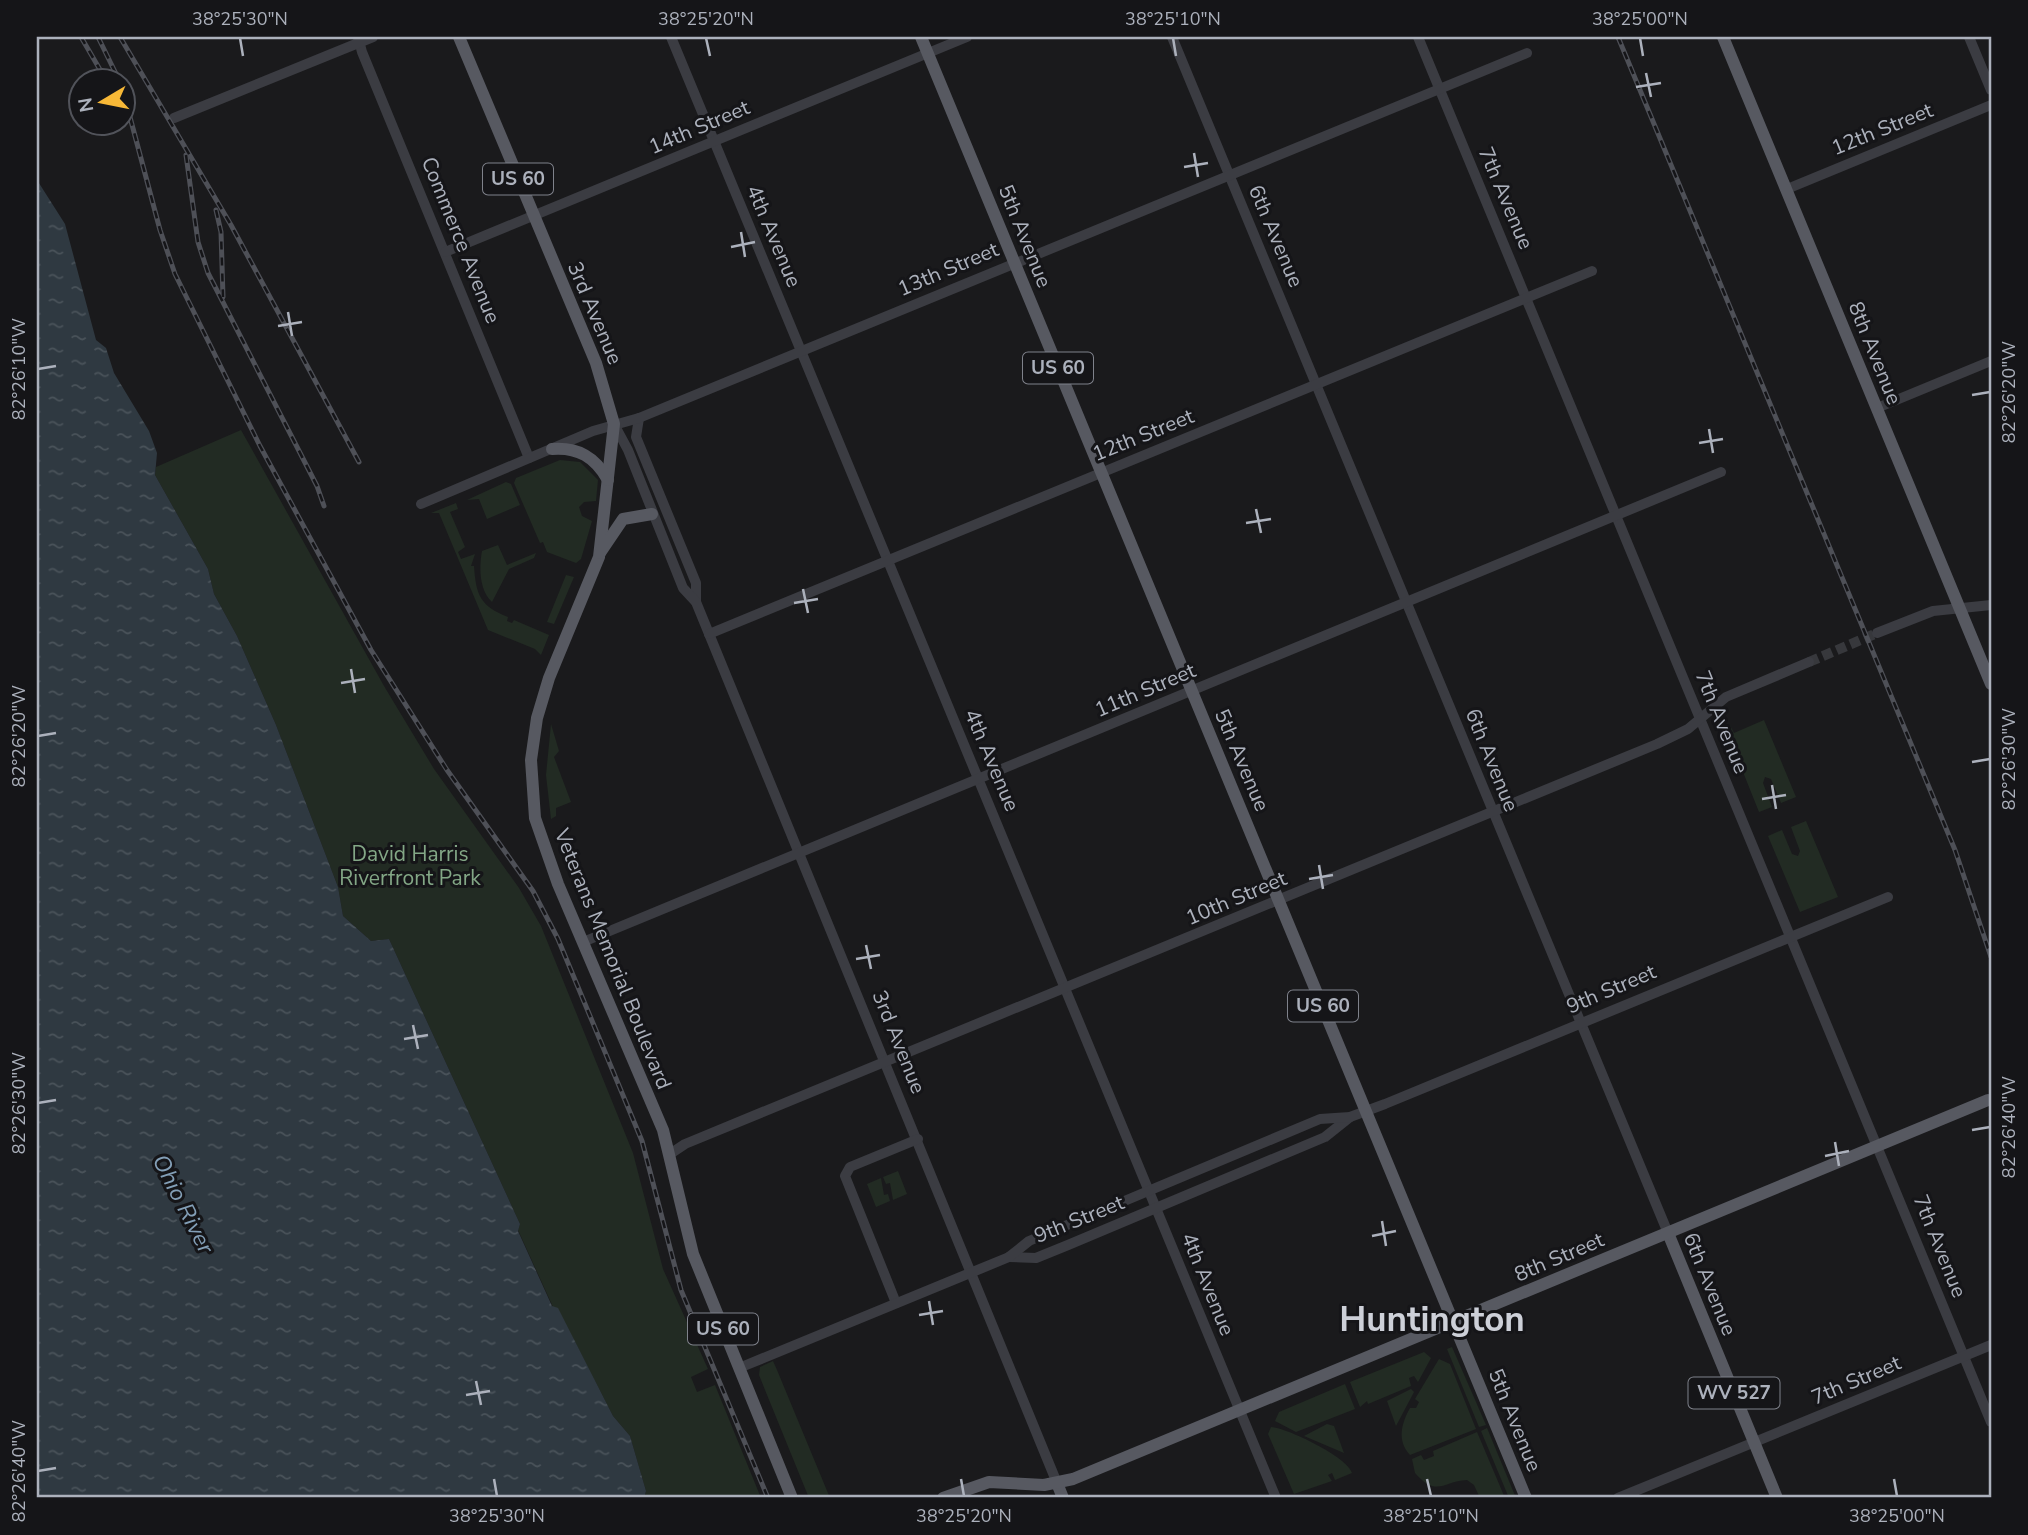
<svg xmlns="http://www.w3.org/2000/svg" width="2028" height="1535" font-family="'Nunito Sans',sans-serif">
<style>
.green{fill:#222b23}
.water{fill:url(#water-ripples)}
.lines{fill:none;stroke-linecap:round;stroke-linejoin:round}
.minor-tunnel{stroke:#37383c;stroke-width:10;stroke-dasharray:10 5;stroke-linecap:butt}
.minor{stroke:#3b3c42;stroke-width:10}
.major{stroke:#575961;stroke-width:12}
.rail-casing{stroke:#4e5057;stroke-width:5}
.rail{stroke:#151518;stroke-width:2.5;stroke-dasharray:8;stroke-linecap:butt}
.ticks{fill:none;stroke:#acb1bc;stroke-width:2.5}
.labels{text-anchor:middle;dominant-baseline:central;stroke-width:6;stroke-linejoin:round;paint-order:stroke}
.shield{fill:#151518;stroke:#7f828b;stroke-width:2}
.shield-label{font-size:19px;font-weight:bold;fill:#acb1bc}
.street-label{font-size:21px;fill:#acb1bc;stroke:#151518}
.park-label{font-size:21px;fill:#83a786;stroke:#151518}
.water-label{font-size:23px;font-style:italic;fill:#839fb7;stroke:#151518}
.town-label{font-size:35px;font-weight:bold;fill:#cdd0d8;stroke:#151518}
.neatline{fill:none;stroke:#acb1bc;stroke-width:2.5}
.ticks-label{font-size:18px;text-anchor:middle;fill:#acb1bc}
</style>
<defs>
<pattern id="water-ripples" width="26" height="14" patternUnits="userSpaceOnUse" patternTransform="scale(1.75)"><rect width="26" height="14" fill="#2f3941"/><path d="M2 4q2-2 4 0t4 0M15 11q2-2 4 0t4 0" fill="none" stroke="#4a535a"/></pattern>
</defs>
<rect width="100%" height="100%" fill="#1a1a1c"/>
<!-- green -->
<g class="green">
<path d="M241,430l143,256 50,83 85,119 22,38 92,227 30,116 45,100 -17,8 6,15 18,-7 46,113h-117l2,-7 -16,-55 -17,-20 -55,-107 -5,-2 -35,-77 2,-6 -131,-285 -18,2 -28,-25 -5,-29 -62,-162 -39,-89 -23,-42 -6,-25 -53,-94 1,-8z"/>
<path d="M560,460l20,2 18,18 -2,21 -12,1 -5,5 3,9 10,5 -11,38 -5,4 -29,-11 -4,-10 -3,1 -26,-60 2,-5z"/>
<path d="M506,482l5,2 9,21 -33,14 -8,-20 -12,1z"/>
<path d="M456,503l2,6 -8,3 15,35 -7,5 3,7 14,-5 -4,12h3c2,29 6,40 34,51l-1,4 5,2 2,-3 35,15 -8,20 -6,-6 -47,-19 -49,-117h-8z"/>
<path d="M498,545l9,20 29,-12 -2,5 -25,11 -17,33c-13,-12 -13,-35 -10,-51z"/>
<path d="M566,575l8,2 -20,47 -7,-2z"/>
<path d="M1764,720l32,77 -15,6 -10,-24 -6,-2 -2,6 9,24 -13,5 -34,-85 5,-2 4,8z"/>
<path d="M551,724l8,27 -5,6 17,45 -15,6v8l-5,3 -5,-44z"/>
<path d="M1806,821l32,76 -38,15 -32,-76 14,-6 10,24 6,2 2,-5 -9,-24z"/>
<path d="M898,1171l9,23 -14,6 -3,-17 -4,1 -3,-7z"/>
<path d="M881,1178l3,17 4,-1 2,7 -14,6 -9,-23z"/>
<path d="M1452,1347l34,78 -7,2 -32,-78z"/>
<path d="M1424,1352l7,6 -13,24 -4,-6 -5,2 2,8 -43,18 -1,-3 -7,6 -10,-25z"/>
<path d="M1439,1359l11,5 26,65 -66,26c-13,-14 -9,-31 0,-47h6l3,-6 -4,-3z"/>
<path d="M773,1361l4,9 53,128h-21l-50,-123 1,-8z"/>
<path d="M1345,1384l10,25 -59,23 -21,-11 4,-9z"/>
<path d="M1411,1389l3,3 -18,34 -9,-25z"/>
<path d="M1327,1424l7,2 10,27 -40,-17z"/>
<path d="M1271,1427c16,1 77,30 81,46l-17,7 -3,-7 -4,2 4,6 -38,13 -26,-60z"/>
<path d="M1487,1428l29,70h-7l-28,-67z"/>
<path d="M1477,1432l28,66h-25l-6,-13 -7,-5c-24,1 -30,18 -52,-7l-3,-14 9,-4 3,5 10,-4 -1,-5z"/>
</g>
<!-- water -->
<path class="water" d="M37,180l28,44 31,116 10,8 8,25 35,58 8,22 -2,22 53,94 6,25 23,42 39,89 62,162 5,29 28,25 18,-2 131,285 -2,7 34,75 6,2 55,108 17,20 16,55 -2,7h-607z"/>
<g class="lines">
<!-- minor-tunnel -->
<path class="minor-tunnel" d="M1809,662l68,-29"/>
<!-- minor -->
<g class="minor">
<path d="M358,37l4,15 167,406"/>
<path d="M671,37l605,1461"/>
<path d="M1172,37l496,1196"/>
<path d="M1418,37l573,1385"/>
<path d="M1969,37l22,53"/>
<path d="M174,118l199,-81"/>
<path d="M1787,189l204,-84"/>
<path d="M445,252l522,-215"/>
<path d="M1877,408l114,-47"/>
<path d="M639,418l-3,19 60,146v19"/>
<path d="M614,424l14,26 55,138 13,14 361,881"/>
<path d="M421,504l172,-73 46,-13 888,-365"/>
<path d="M1877,633l56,-22 58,-6"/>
<path d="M709,634l883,-363"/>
<path d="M583,942l1138,-470"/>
<path d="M670,1154l15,-10 972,-400 31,-15 38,-32 83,-35"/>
<path d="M1009,1257l27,1 32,-13 257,-108 25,-20"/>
<path d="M896,1303l-51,-127 5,-9 68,-28"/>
<path d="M739,1368l270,-111 20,-16 291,-122 30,-2 35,-13 503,-207"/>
<path d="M1618,1498l373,-153"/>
</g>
<!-- major -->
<g class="major">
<path d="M459,37l137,326 18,61 -15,133 -50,121 -12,40 -6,42 4,58 23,66 105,246 30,124 99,244"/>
<path d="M921,37l605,1461"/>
<path d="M1723,37l268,647"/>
<path d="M552,449c26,-2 43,8 56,31"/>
<path d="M600,553l23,-34 29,-5"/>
<path d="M1668,1233l109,265"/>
<path d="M1057,1483l6,15"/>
<path d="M943,1498l46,-16 55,3 29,-6 915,-379"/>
</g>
<!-- rail casing -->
<g class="rail-casing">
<g id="rail">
<path d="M81,37l25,43"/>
<path d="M98,37l21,43"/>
<path d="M120,37l111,188 128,237"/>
<path d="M1618,37l337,813 36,107"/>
<path d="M122,87l38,143 15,44 85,172 111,204 76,120 86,121 25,48 84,202 39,149 87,208"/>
<path d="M186,155l12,87 10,31 109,213 7,20"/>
<path d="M216,210l5,22 2,65"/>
</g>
</g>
<!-- rail -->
<use href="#rail" class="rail"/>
</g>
<!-- ticks -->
<path class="ticks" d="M240,38l3,18M706,38l4,18M1173,38l3,18M1640,38l3,18M1646,73l5,24M1636,87l25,-4M1194,153l4,24M1184,167l24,-4M741,232l4,25M731,247l24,-5M288,312l4,24M278,326l24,-4M38,369l18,-3M1972,395l18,-3M1709,429l4,24M1699,443l24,-4M1256,509l5,24M1246,523l25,-4M803,589l5,24M794,603l24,-4M351,669l4,24M341,683l24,-4M38,736l18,-3M1972,762l18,-3M1772,785l4,24M1762,799l24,-4M1319,865l4,24M1309,879l24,-4M866,945l5,24M856,959l24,-4M413,1025l5,24M404,1039l24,-4M38,1103l18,-3M1972,1130l18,-3M1835,1142l4,24M1825,1156l24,-5M1382,1221l4,25M1372,1236l24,-5M929,1301l4,24M919,1315l24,-4M476,1381l5,24M466,1395l24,-4M38,1471l18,-3M494,1479l3,17M961,1479l3,17M1427,1479l4,17M1894,1479l3,17"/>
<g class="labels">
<!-- shield labels -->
<g class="shield">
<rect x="483" y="163.5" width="70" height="31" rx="5"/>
<rect x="1023" y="352.5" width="70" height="31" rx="5"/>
<rect x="1288" y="990.5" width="70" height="31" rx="5"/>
<rect x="688" y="1313.5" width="70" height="31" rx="5"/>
<rect x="1688.5" y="1377.5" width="91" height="31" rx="5"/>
</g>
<g class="shield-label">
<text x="518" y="179">US 60</text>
<text x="1058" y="368">US 60</text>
<text x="1323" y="1006">US 60</text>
<text x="723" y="1329">US 60</text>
<text x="1734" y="1393">WV 527</text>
</g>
<!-- street labels -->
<g class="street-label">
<text transform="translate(699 127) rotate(-23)">14th Street</text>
<text transform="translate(1882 129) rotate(-22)">12th Street</text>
<text transform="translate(1506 198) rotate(67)">7th Avenue</text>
<text transform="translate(774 236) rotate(67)">4th Avenue</text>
<text transform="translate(1025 236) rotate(68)">5th Avenue</text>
<text transform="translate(1276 236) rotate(67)">6th Avenue</text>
<text transform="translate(461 240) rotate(68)">Commerce Avenue</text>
<text transform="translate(948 269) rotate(-23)">13th Street</text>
<text transform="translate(595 313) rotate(67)">3rd Avenue</text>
<text transform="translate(1875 353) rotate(68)">8th Avenue</text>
<text transform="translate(1143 435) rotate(-22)">12th Street</text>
<text transform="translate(1145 690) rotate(-23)">11th Street</text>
<text transform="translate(1722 722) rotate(68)">7th Avenue</text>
<text transform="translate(992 760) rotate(67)">4th Avenue</text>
<text transform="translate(1242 760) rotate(67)">5th Avenue</text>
<text transform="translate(1492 760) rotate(68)">6th Avenue</text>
<text transform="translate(1236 898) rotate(-23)">10th Street</text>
<text transform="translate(613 959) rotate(68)">Veterans Memorial Boulevard</text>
<text transform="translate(1611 989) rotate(-23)">9th Street</text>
<text transform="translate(899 1042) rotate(68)">3rd Avenue</text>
<text transform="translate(1079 1219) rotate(-22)">9th Street</text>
<text transform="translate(1940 1246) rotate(68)">7th Avenue</text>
<text transform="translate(1559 1257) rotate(-23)">8th Street</text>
<text transform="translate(1208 1284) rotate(68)">4th Avenue</text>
<text transform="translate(1710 1284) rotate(68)">6th Avenue</text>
<text transform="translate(1856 1380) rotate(-23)">7th Street</text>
<text transform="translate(1515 1420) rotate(68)">5th Avenue</text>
</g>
<!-- park labels -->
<g class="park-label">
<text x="410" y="854">David Harris<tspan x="410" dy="24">Riverfront Park</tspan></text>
</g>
<!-- water labels -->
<g class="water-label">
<text transform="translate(183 1204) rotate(63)">Ohio River</text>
</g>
<!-- town labels -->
<g class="town-label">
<text x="1432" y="1319">Huntington</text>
</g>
</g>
<!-- border -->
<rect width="2028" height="1535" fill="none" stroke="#151518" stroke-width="77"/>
<!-- north arrow -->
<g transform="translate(102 102) rotate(260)"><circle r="33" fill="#151518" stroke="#51535a" stroke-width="2"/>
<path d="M0-5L12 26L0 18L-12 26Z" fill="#f7b837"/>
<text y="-10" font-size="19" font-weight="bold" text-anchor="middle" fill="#acb1bc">N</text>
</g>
<rect x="38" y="38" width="1952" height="1458" class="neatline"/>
<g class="ticks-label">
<text x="240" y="25">38°25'30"N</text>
<text x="706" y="25">38°25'20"N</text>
<text x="1173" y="25">38°25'10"N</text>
<text x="1640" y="25">38°25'00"N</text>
<text transform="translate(19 369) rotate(-90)" y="6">82°26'10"W</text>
<text transform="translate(2009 392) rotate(-90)" y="6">82°26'20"W</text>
<text transform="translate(19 736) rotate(-90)" y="6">82°26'20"W</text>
<text transform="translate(2009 759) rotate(-90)" y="6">82°26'30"W</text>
<text transform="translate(19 1103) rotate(-90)" y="6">82°26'30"W</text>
<text transform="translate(2009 1127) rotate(-90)" y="6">82°26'40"W</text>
<text transform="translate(19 1471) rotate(-90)" y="6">82°26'40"W</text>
<text x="497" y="1522">38°25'30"N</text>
<text x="964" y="1522">38°25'20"N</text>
<text x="1431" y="1522">38°25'10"N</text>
<text x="1897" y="1522">38°25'00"N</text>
</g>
</svg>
